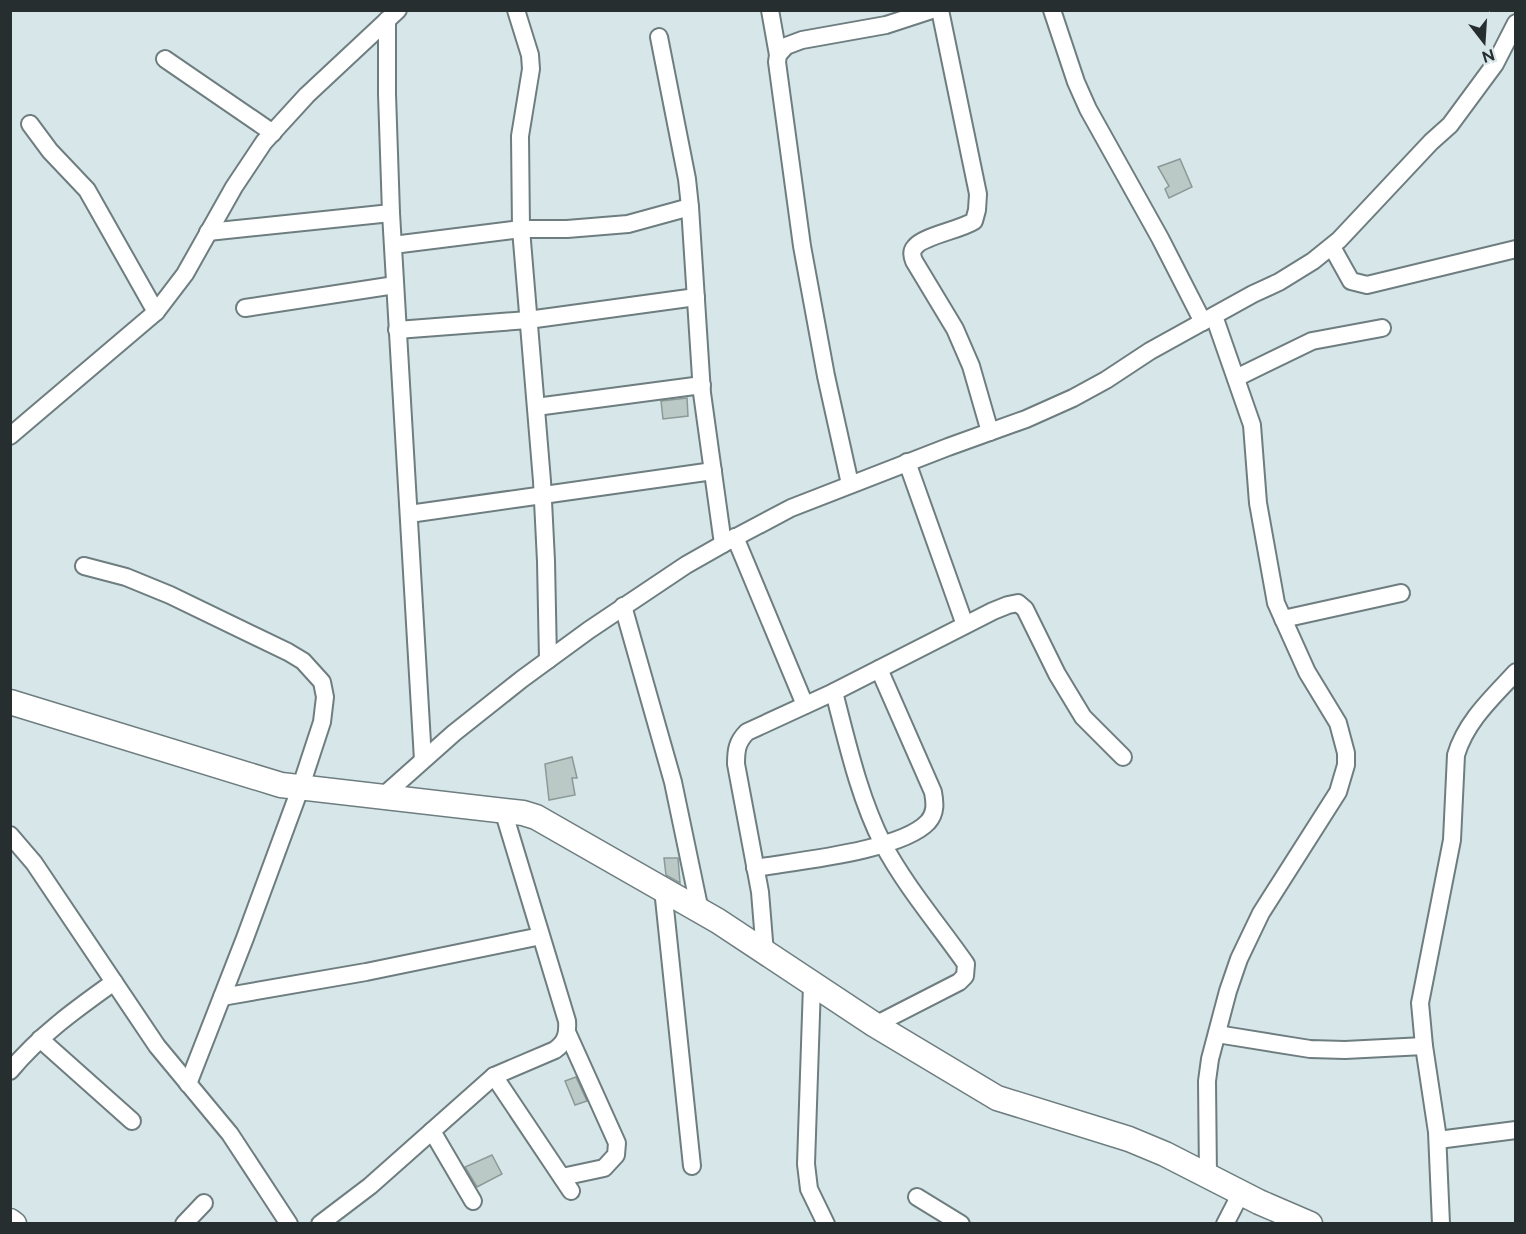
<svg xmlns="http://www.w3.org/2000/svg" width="1526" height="1234" font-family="Raleway,sans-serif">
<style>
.building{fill:#bac9c6;stroke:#8b9a96;stroke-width:1.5}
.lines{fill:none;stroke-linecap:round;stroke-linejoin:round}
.street-casing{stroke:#6e7d7f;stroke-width:20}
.secondary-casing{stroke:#6e7d7f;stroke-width:27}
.street{stroke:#fff;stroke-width:16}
.secondary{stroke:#fff;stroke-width:24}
</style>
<rect width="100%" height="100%" fill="#d6e6e9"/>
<!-- building -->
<g class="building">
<path d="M1180,159l12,28 -23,11 -4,-9 4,-3 -11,-19z"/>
<path d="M687,398l1,18 -25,3 -2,-18z"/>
<path d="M572,757l5,21h-5l3,17 -26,5 -4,-36z"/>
<path d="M664,858h14l2,25 -14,-8z"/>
<path d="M576,1077l11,24 -12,4 -10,-24z"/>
<path d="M492,1155l10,19 -25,13 -12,-20z"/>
</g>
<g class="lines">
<!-- street casing -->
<g class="street-casing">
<g id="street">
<path d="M516,10l14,45 1,14 -11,67 1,93 21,252 4,80 2,99"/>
<path d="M770,10l8,45"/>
<path d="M940,10l38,184 -1,16 -3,11c-14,9 -51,15 -59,26 -4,4 -3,9 -1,14l41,68 16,37 19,66"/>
<path d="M1052,10l24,72 12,27 72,129 43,84"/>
<path d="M387,20v74l4,119 32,547"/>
<path d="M659,37l28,142 3,28 12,186 21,151"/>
<path d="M165,59l108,74"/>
<path d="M30,124l20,27 37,39 69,122"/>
<path d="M208,232l183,-19"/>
<path d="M393,245l128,-16h46l61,-5 62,-17"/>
<path d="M1332,247l19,34 16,4 149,-36"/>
<path d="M245,308l150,-23"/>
<path d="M397,330l131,-10 168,-23"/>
<path d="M1236,378l76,-37 70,-13"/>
<path d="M536,407l166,-22"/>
<path d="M10,436l146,-124 29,-38 49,-87 30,-45 43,-47 91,-85"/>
<path d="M907,462l58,163"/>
<path d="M850,484l-24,-108 -24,-130 -25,-184 1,-7 8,-9 16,-6 84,-15 46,-15"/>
<path d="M409,514l304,-43"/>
<path d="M735,537l70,168"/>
<path d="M84,566l42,11 44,18 118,57 15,9 19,21 3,15 -3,25 -22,67 -55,149 -57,146"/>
<path d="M623,606l50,176 27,129"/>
<path d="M1283,619l118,-26"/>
<path d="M834,692c13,50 25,105 49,152 23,43 55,80 83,120l-1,12 -6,6 -84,43"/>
<path d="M382,797l72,-64 68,-54 67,-49 97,-65 37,-21 68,-36 157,-61 78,-28 47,-21 33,-18 44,-29 103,-57 26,-12 34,-21 26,-21 92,-98 19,-17 45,-61 21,-41"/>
<path d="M10,835l24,28 123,183 73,88 59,90"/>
<path d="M755,868c41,-7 146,-17 173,-46 8,-9 7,-19 5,-30l-54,-123"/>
<path d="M663,889l29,277"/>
<path d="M765,953l-5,-61 -24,-128c0,-14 1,-22 11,-32l87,-40 159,-81 15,-6 10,-2 7,6 32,65 26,43 40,40"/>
<path d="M812,985l-6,179 3,25 17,35"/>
<path d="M222,997l144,-25 175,-36"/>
<path d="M1217,1034l93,15 35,1 79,-4"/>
<path d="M40,1039l92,82"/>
<path d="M10,1071c30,-36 66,-62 104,-89"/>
<path d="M494,1076l77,115"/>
<path d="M432,1131l41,70"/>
<path d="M1438,1140l78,-10"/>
<path d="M562,1177l42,-9 12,-13 1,-12 -50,-111"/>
<path d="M1208,1177l-1,-96 3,-22 18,-68 11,-32 22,-46 77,-121 8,-27v-12l-8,-30 -31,-51 -31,-69 -18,-100 -6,-78 -38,-109"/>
<path d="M917,1197l44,27"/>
<path d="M184,1224l20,-21"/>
<path d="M320,1224l50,-38 124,-110 61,-26c11,-8 13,-16 12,-29l-64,-211"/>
<path d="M1225,1224l16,-31"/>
<path d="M1441,1224l-4,-92 -13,-86 -4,-43 32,-163 4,-85c10,-34 37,-58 60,-83"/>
</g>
</g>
<!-- secondary casing -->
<g class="secondary-casing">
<g id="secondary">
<path d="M10,702l271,83 242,28 13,4 182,104 157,104 122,73 132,41 36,15 94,48 51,22"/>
<path d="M10,1221l4,3"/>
</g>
</g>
<!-- street -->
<use href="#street" class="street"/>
<!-- secondary -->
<use href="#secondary" class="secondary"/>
</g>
<!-- border -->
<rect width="1526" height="1234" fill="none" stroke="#272e2f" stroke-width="24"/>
<!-- north arrow -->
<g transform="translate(1484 42) rotate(163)" stroke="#d6e6e9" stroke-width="4.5" paint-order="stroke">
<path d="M0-4.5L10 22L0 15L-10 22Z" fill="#272e2f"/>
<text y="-9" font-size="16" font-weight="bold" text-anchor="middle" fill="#272e2f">N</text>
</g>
</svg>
